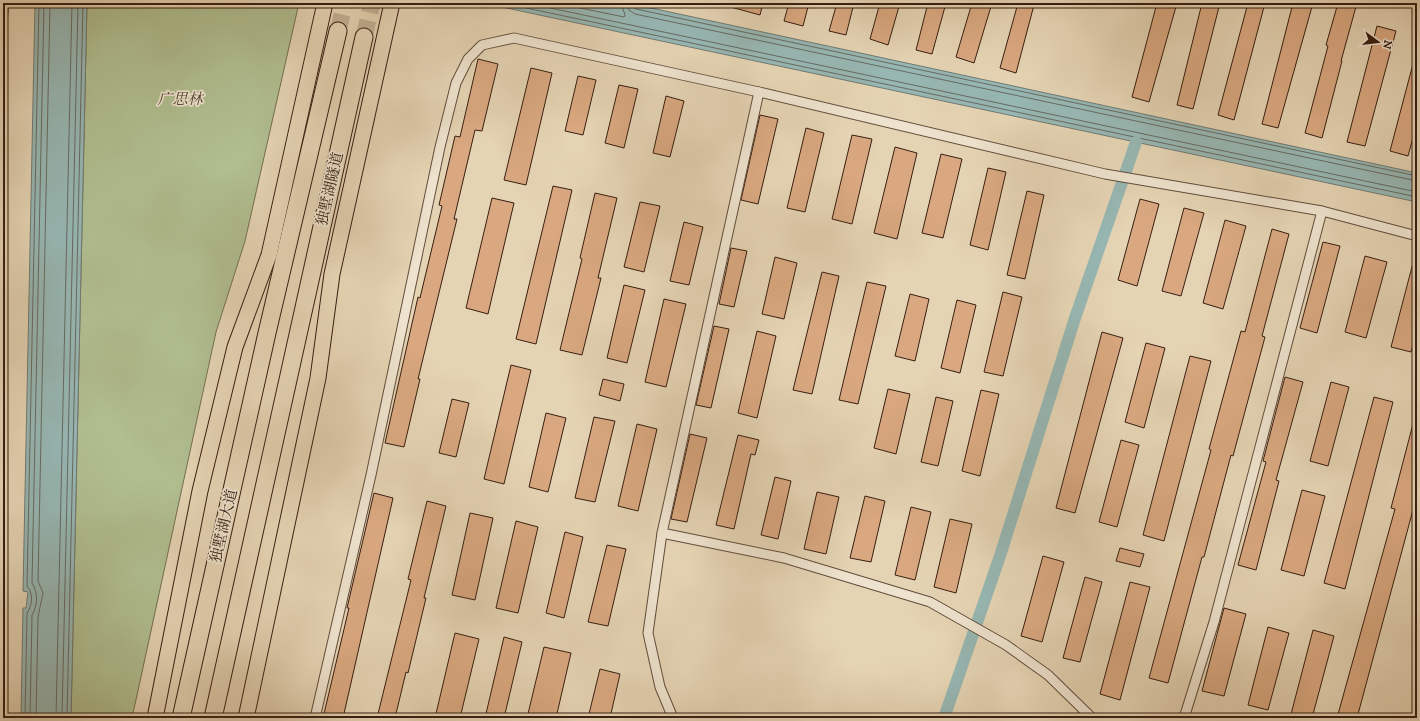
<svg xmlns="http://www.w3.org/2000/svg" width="1420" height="721" font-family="'IM FELL DW Pica','Noto Serif SC',serif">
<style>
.green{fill:#b0be90;stroke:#746e51}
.water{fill:#97b7b3;stroke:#717a73}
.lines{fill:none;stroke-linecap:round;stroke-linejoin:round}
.shore{stroke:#676a62;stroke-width:1}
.canal{stroke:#97b7b3;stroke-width:12}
.building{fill:#d9a880;stroke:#371e12}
.highway-tunnel{stroke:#c2b094;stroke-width:17;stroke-dasharray:17 8;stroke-linecap:butt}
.lane-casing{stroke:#624c3a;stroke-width:6}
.street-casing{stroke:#624c3a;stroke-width:11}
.primary-casing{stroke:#371e12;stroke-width:17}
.highway-casing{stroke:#371e12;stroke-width:19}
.lane{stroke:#eee3ce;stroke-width:4.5}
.street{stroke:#eee3ce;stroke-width:9}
.primary{stroke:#e5d4b4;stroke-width:15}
.highway{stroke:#e5d4b4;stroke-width:17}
.labels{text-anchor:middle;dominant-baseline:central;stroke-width:3.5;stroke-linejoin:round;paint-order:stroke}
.park-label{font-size:15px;font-style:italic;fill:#554632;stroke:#eee3ce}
.street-label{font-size:15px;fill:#371e12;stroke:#eee3ce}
</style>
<rect width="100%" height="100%" fill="#e5d4b4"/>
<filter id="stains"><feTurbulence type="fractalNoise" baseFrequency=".005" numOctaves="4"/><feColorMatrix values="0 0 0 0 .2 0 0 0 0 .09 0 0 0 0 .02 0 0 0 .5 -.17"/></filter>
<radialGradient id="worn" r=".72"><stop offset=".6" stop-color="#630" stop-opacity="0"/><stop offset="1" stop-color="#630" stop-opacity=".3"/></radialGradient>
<!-- green -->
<path class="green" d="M87,3h212l-54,238 -29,91 -84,386h-61z"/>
<!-- water -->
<g class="water">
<path d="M35,3h52l-16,715h-50l2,-110h3l2,-16 -5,-1z"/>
<path d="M483,3h145l789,170v29z"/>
</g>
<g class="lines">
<!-- shore -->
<g class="shore">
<path d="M503,3l914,194"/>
<path d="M527,3l890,189"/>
<path d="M556,3l68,14 1,-2 -4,-12"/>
<path d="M627,3l2,7 6,4 782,167"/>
<path d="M632,3l1,4 3,2 781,167"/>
<path d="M25,718l2,-105c6,-8 6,-21 0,-27l12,-583"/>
<path d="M30,718l2,-103c6,-10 6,-23 0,-32l12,-580"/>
<path d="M36,718l2,-101 5,-24 -5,-12 12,-578"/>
<path d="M56,718l16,-715"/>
<path d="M62,718l16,-715"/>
<path d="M67,718l16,-715"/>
</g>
<!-- canal -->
<path class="canal" d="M944,718l56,-162 75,-238 61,-176"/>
</g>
<!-- building -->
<g class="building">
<path d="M727,3h36l-3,12 -33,-9z"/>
<path d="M789,3h20l-6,23 -19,-5z"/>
<path d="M837,3h17l-8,32 -17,-4z"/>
<path d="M880,3h20l-12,42 -18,-6z"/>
<path d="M928,3h18l-14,51 -16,-4z"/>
<path d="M972,3h20l-18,60 -18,-6z"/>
<path d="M1018,3l16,2 -18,68 -16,-5z"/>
<path d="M1157,3h20l-28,99 -17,-5z"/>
<path d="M1202,3h18l-27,106 -16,-4z"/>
<path d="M1248,3h17l-31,117 -16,-5z"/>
<path d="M1293,3h20l-35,125 -16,-4z"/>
<path d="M1338,3h19l-16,58h1l-20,77 -17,-5 23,-87 -2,-1z"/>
<path d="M1377,26l19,5 -31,115 -18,-4z"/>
<path d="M478,59l20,5 -16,67 -7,-1 -21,89h3l-39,160h2l-16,68 -19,-4 33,-146 2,1 22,-92 -3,-1 16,-69 5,1z"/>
<path d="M1414,60l3,1v62l-9,33 -18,-5z"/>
<path d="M531,68l21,5 -26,112 -22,-5z"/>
<path d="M578,76l18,4 -13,55 -18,-4z"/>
<path d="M619,85l19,4 -14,59 -19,-5z"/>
<path d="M666,96l18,5 -14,56 -17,-4z"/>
<path d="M760,115l18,4 -20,85 -17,-4z"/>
<path d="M806,128l18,5 -19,79 -18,-4z"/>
<path d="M852,135l20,4 -20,85 -20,-5z"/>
<path d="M895,147l22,6 -20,86 -23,-6z"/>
<path d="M941,154l21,5 -19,79 -21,-5z"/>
<path d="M988,168l18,4 -18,78 -18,-5z"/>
<path d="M553,186l19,4 -36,154 -20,-5z"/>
<path d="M1027,191l17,4 -19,84 -18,-4z"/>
<path d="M595,193l22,5 -19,80h3l-19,77 -22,-5 22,-91 -2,-1z"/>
<path d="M492,198l22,5 -26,111 -22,-6z"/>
<path d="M1140,199l19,5 -22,82 -19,-6z"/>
<path d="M640,202l20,4 -16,66 -20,-5z"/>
<path d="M1184,208l20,5 -23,83 -19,-5z"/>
<path d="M1225,220l21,6 -23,83 -20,-6z"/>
<path d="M684,222l19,5 -14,58 -19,-4z"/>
<path d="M1272,229l17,5 -27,102 3,1 -32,119 -2,-1 -27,102h-2l-34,126 -19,-5 62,-228 -2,-1 32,-118 4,1z"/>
<path d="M1323,242l17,4 -23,87 -17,-5z"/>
<path d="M731,248l16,3 -13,56 -15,-3z"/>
<path d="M1365,256l22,6 -21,76 -21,-6z"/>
<path d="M775,257l22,6 -13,56 -22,-5z"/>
<path d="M1414,259l3,1v71l-6,21 -20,-5z"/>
<path d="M822,272l17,4 -27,118 -19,-4z"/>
<path d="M867,282l19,4 -28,118 -19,-4z"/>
<path d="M624,285l21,5 -18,73 -20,-5z"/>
<path d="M1003,292l19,5 -19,79 -19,-4z"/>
<path d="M910,294l19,5 -14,62 -20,-5z"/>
<path d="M664,299l22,5 -20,83 -21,-5z"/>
<path d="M957,300l19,5 -16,68 -19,-5z"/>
<path d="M714,326l15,3 -18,79 -15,-3z"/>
<path d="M757,331l19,5 -19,82 -19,-5z"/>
<path d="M1102,332l21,6 -48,175 -19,-5z"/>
<path d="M1146,343l19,5 -21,80 -19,-6z"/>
<path d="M1190,356l21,5 -47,180 -21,-6z"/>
<path d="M511,365l20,5 -27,114 -20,-5z"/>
<path d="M1285,377l18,5 -27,98 3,1 -23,89 -18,-5 28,-103 -3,-1z"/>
<path d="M603,379l21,5 -4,17 -21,-6z"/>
<path d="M1331,382l18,5 -21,79 -18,-5z"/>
<path d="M888,389l22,5 -14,60 -22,-6z"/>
<path d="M981,390l18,4 -19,82 -18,-5z"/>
<path d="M936,397l17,4 -15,65 -17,-4z"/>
<path d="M1374,397l19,5 -48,187 -21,-6z"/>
<path d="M452,399l17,4 -13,54 -17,-4z"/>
<path d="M546,413l20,5 -18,74 -19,-5z"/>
<path d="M594,417l21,4 -20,81 -20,-4z"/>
<path d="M1414,420h3v75l-60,223h-20l58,-209 -4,-1z"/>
<path d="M637,424l20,5 -19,82 -20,-5z"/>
<path d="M690,434l17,4 -20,84 -16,-3z"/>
<path d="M738,435l21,5 -4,15 -4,-1 -17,75 -18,-4z"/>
<path d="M1121,440l18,5 -22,82 -18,-5z"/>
<path d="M775,477l16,4 -13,58 -17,-4z"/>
<path d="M1302,490l23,6 -21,80 -23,-6z"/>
<path d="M817,492l22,5 -13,57 -22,-5z"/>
<path d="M374,493l19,5 -50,220h-20l26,-110h-2z"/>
<path d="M865,496l20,5 -14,61 -21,-4z"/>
<path d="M427,501l19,5 -22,92h2l-18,75 -2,-1 -11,46h-18l34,-138 -3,-1z"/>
<path d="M911,507l20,5 -16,68 -20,-5z"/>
<path d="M470,513l23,5 -18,82 -23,-5z"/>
<path d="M950,519l22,5 -16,69 -22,-6z"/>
<path d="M516,521l22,6 -20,86 -22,-5z"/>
<path d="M565,532l18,5 -19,81 -18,-5z"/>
<path d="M607,545l19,4 -18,77 -20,-4z"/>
<path d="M1120,548l24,6 -4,13 -24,-6z"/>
<path d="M1043,556l21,6 -22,80 -21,-6z"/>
<path d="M1085,577l17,5 -22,80 -17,-4z"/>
<path d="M1130,582l20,5 -30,113 -20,-6z"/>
<path d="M1224,608l22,6 -22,82 -22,-5z"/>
<path d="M1268,627l21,6 -21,77 -20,-5z"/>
<path d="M1313,630l21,6 -22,82h-22z"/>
<path d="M455,633l24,6 -19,79h-25z"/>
<path d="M504,637l18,5 -18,76h-19z"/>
<path d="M544,647l27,6 -15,65h-29z"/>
<path d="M600,669l20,5 -10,44h-22z"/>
</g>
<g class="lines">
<!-- highway-tunnel -->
<g class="highway-tunnel">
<path d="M338,31l7,-28"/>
<path d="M364,37l8,-34"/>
</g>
<!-- lane casing -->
<g class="lane-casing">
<path id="lane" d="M3,29l4,-26"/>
</g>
<!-- street casing -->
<g class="street-casing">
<g id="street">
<path d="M662,533l122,25 146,44 76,43 42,30 44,43"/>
<path d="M315,718l56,-243 69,-328 16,-64 12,-24 14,-14 32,-7 245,54 346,82 217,37 95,25"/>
<path d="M673,718l-13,-31 -12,-54 14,-100 97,-441"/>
<path d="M1184,718l30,-96 108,-411"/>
</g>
</g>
<!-- primary casing -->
<g class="primary-casing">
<g id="primary">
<path d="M155,718l45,-227 35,-144 34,-92 56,-252"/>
<path d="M246,718l72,-340 14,-104 60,-271"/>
</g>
</g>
<!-- highway casing -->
<g class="highway-casing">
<g id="highway">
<path d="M181,718l86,-385 71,-302"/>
<path d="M213,718l151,-681"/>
</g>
</g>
<!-- lane -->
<use href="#lane" class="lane"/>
<!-- street -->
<use href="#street" class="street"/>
<!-- primary -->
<use href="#primary" class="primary"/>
<!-- highway -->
<use href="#highway" class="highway"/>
</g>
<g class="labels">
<!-- park labels -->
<g class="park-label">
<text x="180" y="99">广思林</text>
</g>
<!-- street labels -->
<g class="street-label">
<text transform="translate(330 189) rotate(-77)">独墅湖隧道</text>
<text transform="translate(224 526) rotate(-77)">独墅湖大道</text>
</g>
</g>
<!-- margin -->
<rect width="1420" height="721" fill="none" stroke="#e5d4b4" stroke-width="16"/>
<rect x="4" y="4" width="1412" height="713" fill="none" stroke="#371e12" stroke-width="2"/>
<rect x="8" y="8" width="1404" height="705" fill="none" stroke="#371e12"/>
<!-- north arrow -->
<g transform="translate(1378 42) rotate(105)" stroke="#eee3ce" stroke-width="3" paint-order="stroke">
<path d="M0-3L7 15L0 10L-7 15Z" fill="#371e12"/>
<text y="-6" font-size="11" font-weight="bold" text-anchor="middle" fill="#371e12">N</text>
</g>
<rect width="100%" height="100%" filter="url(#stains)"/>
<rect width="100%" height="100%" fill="url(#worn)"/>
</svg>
